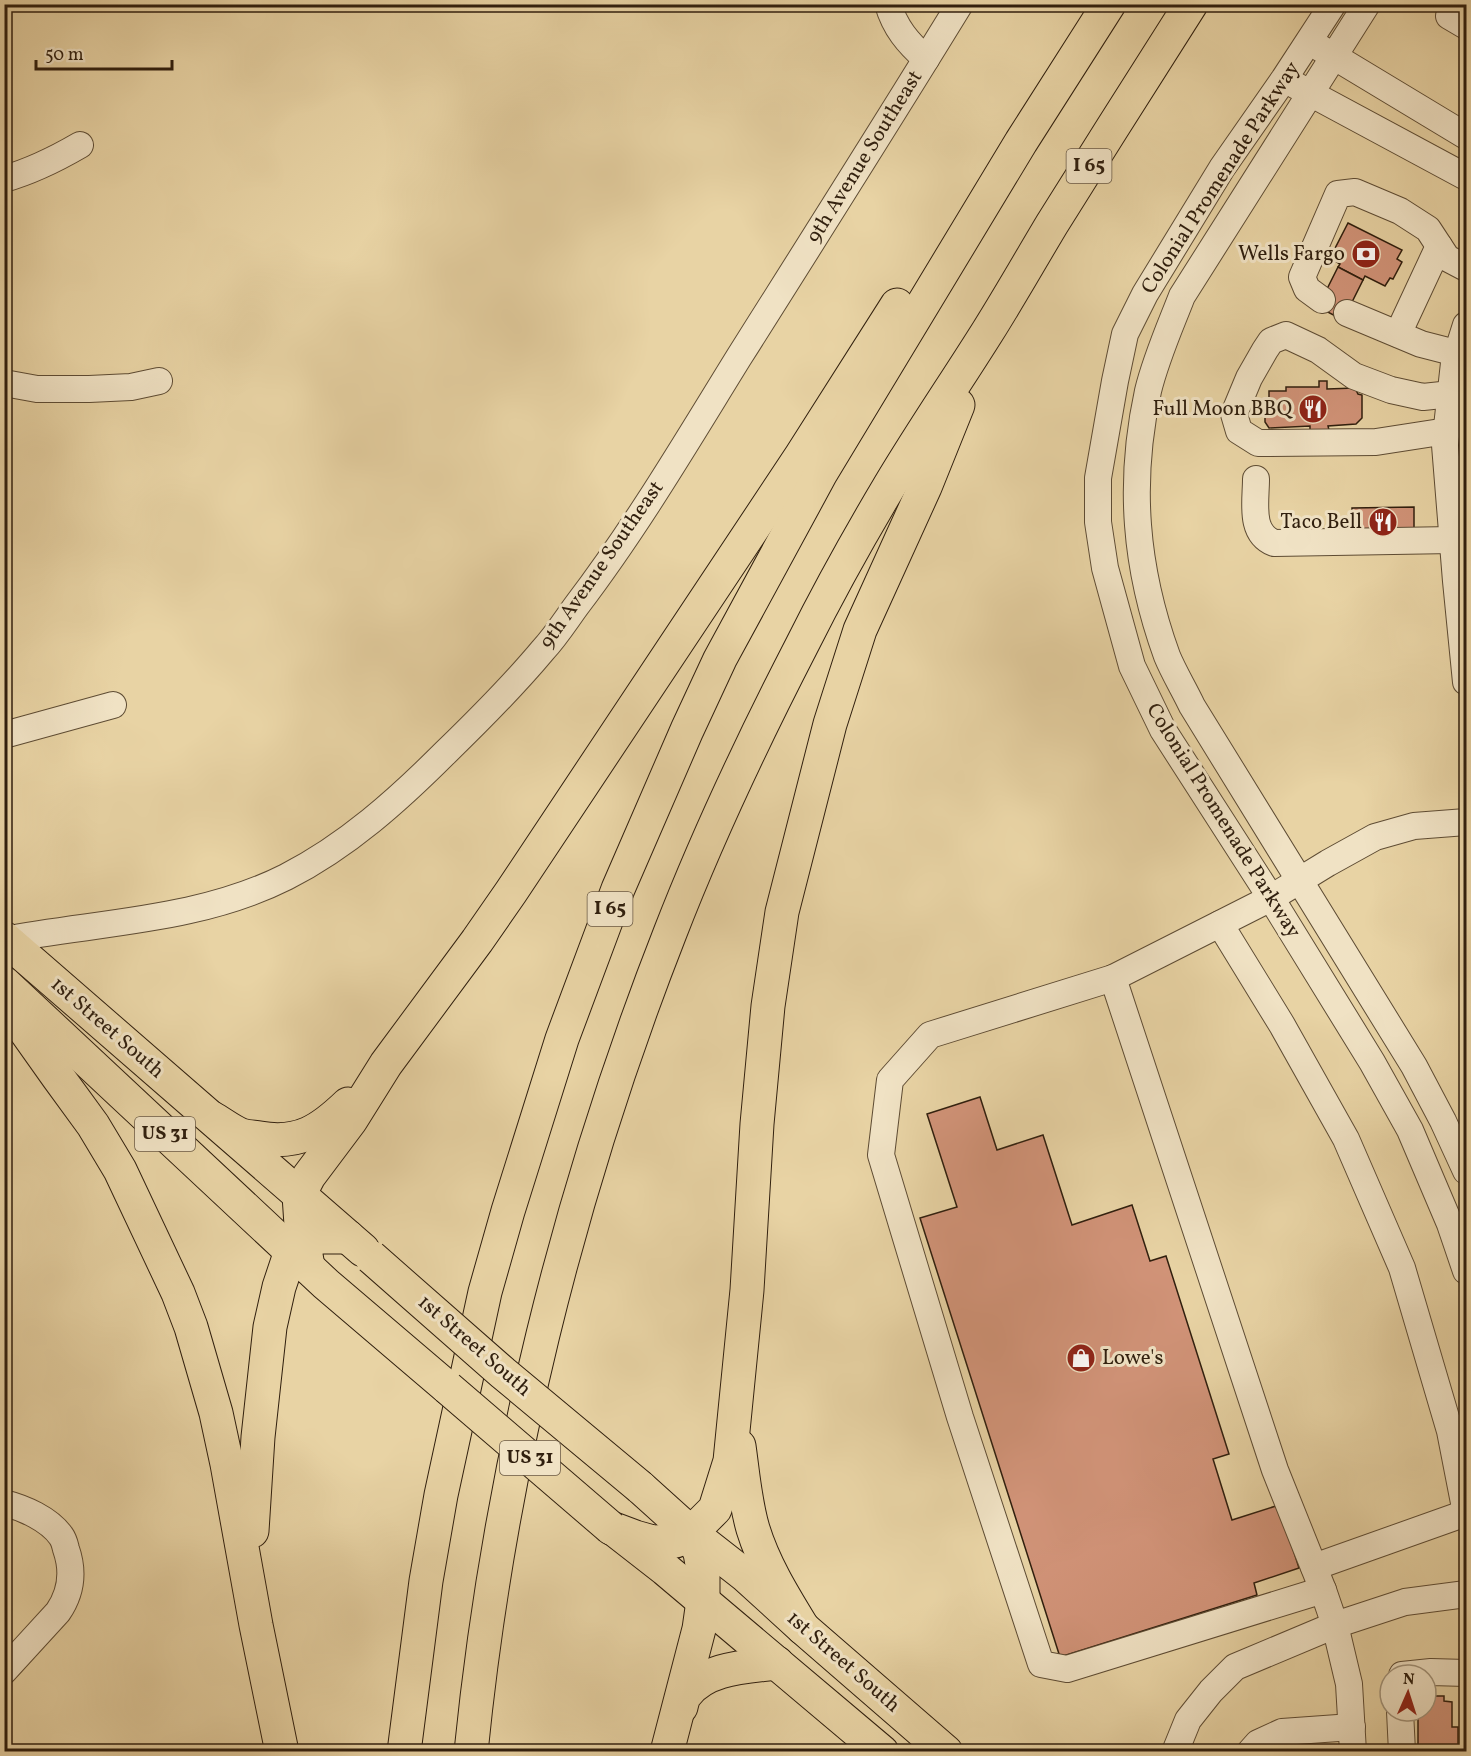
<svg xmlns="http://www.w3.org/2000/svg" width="1471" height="1756" font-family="Vollkorn,serif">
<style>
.building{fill:#d19378;stroke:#301f0e;stroke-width:1.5}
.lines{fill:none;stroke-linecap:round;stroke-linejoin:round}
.minor-casing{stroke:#5e4c34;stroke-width:28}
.major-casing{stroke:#301f0e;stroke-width:35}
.highway-casing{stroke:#301f0e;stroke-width:35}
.minor{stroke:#f0e2c4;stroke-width:26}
.major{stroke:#e8d3a4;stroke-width:33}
.highway{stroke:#e8d3a4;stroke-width:33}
.major-bridge-casing{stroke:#301f0e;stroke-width:35;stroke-linecap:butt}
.major-bridge{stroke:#e8d3a4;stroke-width:33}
.labels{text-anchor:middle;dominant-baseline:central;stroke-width:6;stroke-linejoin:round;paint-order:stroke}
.shield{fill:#f0e2c4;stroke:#6a5a45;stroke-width:1.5}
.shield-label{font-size:20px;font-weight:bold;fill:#301f0e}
.street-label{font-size:21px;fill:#301f0e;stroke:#f0e2c4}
.poi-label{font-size:21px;fill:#301f0e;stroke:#f0e2c4;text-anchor:end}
</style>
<rect width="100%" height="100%" fill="#e8d3a4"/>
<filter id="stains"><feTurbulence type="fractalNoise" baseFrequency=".00333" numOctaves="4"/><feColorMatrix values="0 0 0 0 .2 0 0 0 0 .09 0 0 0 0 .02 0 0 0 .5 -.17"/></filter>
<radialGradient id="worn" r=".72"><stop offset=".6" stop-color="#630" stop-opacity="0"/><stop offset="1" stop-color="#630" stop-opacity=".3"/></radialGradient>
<!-- building -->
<g class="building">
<path d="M1348,223l54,27 -5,9 5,3 -9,17 -3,-1 -5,8 -20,-10 -2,4 -25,-13 2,-3 -10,-6z"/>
<path d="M1338,267l25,13 -20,40 -25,-13z"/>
<path d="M1319,381h8v8l28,-1 3,6 4,1v23l-6,6 -28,2 1,4 -19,1v-5l-41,2 -4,-6v-22h4v-9h17v-4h33z"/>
<path d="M1414,507v28l-62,1v-28z"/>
<path d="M980,1097l17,53 46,-15 29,90 60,-20 18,56 16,-5 63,198 -16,5 19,61 47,-15 20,63 -45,15 3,12 -197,62 -140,-439 37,-11 -30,-93z"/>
<path d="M1427,1696h17v5l8,1v25h6v25h-40v-41h8z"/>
</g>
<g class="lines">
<!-- minor casing -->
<g class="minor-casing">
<g id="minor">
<path d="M888,4c7,24 20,39 38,55"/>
<path d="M1333,4l-49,75 -62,89 -77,126 -20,40 -10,47 -17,97v44l7,46 27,98 31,64 108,168 101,164 38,68 40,94 16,47"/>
<path d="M1367,4l-185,292c-12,31 -26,62 -34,95 -20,92 -13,177 19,265 7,17 17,33 25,50l222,360 29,55 23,50"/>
<path d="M1455,4l-6,12 17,10"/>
<path d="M1320,48l146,88"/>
<path d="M1295,85l171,92"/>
<path d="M4,179c28,-8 52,-20 76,-34"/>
<path d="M1322,300l-15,-11 -5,-12 36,-83 17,-2 45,19 28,18 19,29 19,10"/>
<path d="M1347,313l74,31 35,9"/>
<path d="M1466,325l-12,38 -9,82 11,136 10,101"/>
<path d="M1398,334l41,-88"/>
<path d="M4,383l33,6h52l42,-2 28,-6"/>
<path d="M1447,431l-71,11 -118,1 -19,-12 -5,-17 15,-36 16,-28 6,-9 15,-6 32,15 36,26 37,14 32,7 28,-3"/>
<path d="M1256,479c0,23 -7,54 18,64l179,-3"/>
<path d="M4,735l109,-30"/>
<path d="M1220,924l62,101 64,114 56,129 48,163 16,82 -152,54"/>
<path d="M4,940c94,-18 195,-19 282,-63 61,-31 112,-77 160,-125 34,-33 67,-66 97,-102 13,-14 23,-30 34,-45 60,-79 110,-164 162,-248 74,-117 148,-234 221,-353"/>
<path d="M1113,978l-183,57 -40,45 -9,75 79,262 81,247 26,5 256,-79"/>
<path d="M4,1503c20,5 45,16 57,33 3,4 4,9 5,13 8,23 5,44 -8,63l-54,59"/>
<path d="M1402,1675l29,-3 35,1"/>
<path d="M1400,1711l2,41"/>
<path d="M1175,1752l13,-32 23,-29 24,-24 100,-42 70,-23 61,-8"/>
<path d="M1250,1752l8,-9 24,-11 70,-5"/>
<path d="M1353,1752l-4,-68 -14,-59 -12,-35 -48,-120 -162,-492 158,-80 57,-35 47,-26 39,-11 52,-4"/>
</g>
</g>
<!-- major casing -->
<g class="major-casing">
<g id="major">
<path d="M4,938l359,312"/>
<path d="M4,983l322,301 122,104"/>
<path d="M640,1487l51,46 55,43 57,52 143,124"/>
<path d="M615,1530l50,39 217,183"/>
</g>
</g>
<!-- highway casing -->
<g class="highway-casing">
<g id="highway">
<path d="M4,1001l54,76 35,48 27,45 58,123 13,34 25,86 11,51 29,161 26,127"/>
<path d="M212,1118c9,5 19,13 29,17 6,2 13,2 19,3 39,7 61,-8 88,-34"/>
<path d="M308,1267l-7,-42 -2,-30 10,-19 42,-56 35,-56 91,-123 34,-49 290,-436 96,-151"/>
<path d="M739,1446c4,28 6,56 14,83 11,36 31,68 50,99"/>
<path d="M611,1528l24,9 18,5 23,-1 15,-8 24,-24 15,-48 17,-171 10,-166 11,-118 14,-94 48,-188 30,-94 65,-143 33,-82"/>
<path d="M252,1531l6,-94 12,-110 9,-40 12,-36 12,-12 19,-2h26"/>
<path d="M681,1707c1,-4 2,-10 5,-13 21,-27 61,-27 91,-31"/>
<path d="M404,1752l22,-171 15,-86 44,-203 23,-81 54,-172 56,-150 69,-159 33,-71 101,-186 200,-331 88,-138"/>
<path d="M471,1752c28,-279 97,-559 199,-819 38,-98 84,-195 132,-288 27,-54 57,-108 88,-160 31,-52 66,-103 98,-154 22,-35 43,-72 64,-107 46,-74 92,-146 139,-220"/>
<path d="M667,1752l32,-123 4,-28v-31l-3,-17 -9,-20"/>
</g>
</g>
<!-- minor -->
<use href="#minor" class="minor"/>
<!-- major -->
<use href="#major" class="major"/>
<!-- highway -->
<use href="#highway" class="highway"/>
<!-- major-bridge casing -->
<g class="major-bridge-casing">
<g id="major-bridge">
<path d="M371,1257l132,116 137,114"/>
<path d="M448,1388l163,140"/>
</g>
</g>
<!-- major-bridge -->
<use href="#major-bridge" class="major-bridge"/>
</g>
<!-- icons -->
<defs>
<g id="bank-disc" transform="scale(1.5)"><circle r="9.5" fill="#8f2418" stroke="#f0e2c4"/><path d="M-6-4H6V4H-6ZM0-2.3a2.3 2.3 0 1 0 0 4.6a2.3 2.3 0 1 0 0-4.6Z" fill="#fff"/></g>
<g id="restaurant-disc" transform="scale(1.5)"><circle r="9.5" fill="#8f2418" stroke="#f0e2c4"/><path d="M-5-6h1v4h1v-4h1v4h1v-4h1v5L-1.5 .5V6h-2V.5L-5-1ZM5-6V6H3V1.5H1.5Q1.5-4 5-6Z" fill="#fff"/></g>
<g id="shop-disc" transform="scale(1.5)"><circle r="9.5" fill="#8f2418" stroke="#f0e2c4"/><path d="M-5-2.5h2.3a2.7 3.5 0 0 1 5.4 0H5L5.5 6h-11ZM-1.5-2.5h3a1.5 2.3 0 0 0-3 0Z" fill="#fff"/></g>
</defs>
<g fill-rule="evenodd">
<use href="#bank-disc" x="1366" y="254"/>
<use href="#restaurant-disc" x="1313" y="409"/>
<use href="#restaurant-disc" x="1383" y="522"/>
<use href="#shop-disc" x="1081" y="1358"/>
</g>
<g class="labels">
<!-- shield labels -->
<g class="shield">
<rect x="1066.5" y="149" width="45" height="34" rx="4.5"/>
<rect x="587.5" y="892" width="45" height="34" rx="4.5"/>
<rect x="135" y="1117" width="60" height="34" rx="4.5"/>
<rect x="500" y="1441" width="60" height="34" rx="4.5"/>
</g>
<g class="shield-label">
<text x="1089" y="166">I 65</text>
<text x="610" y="909">I 65</text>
<text x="165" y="1134">US 31</text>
<text x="530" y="1458">US 31</text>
</g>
<!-- street labels -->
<g class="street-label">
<text transform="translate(865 157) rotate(-58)">9th Avenue Southeast</text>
<text transform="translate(1221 178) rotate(-57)">Colonial Promenade Parkway</text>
<text transform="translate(602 565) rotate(-55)">9th Avenue Southeast</text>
<text transform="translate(1223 821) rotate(58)">Colonial Promenade Parkway</text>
<text transform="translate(107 1028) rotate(41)">1st Street South</text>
<text transform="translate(474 1346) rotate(41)">1st Street South</text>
<text transform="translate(843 1662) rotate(41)">1st Street South</text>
</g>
<!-- poi labels -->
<g class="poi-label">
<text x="1345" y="254">Wells Fargo</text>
<text x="1292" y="409">Full Moon BBQ</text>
<text x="1362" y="522">Taco Bell</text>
<text x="1102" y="1358" text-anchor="start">Lowe's</text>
</g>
</g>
<!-- margin -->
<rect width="1471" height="1756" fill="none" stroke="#e8d3a4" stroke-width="24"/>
<rect x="6" y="6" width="1459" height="1744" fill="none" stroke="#301f0e" stroke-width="3"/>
<rect x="12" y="12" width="1447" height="1732" fill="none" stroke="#301f0e" stroke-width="1.5"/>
<!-- north arrow -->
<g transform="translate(1408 1693) rotate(3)"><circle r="28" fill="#f0e2c4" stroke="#a3947b" stroke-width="1.5"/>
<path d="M0-4.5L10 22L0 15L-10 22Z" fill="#8f2418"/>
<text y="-9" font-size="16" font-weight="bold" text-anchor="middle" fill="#301f0e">N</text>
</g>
<!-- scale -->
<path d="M36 60v9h136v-9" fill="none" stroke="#301f0e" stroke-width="3"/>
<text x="45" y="60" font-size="18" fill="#301f0e" stroke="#f0e2c4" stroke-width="4.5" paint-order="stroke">50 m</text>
<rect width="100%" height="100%" filter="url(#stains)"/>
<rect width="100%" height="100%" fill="url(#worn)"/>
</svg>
